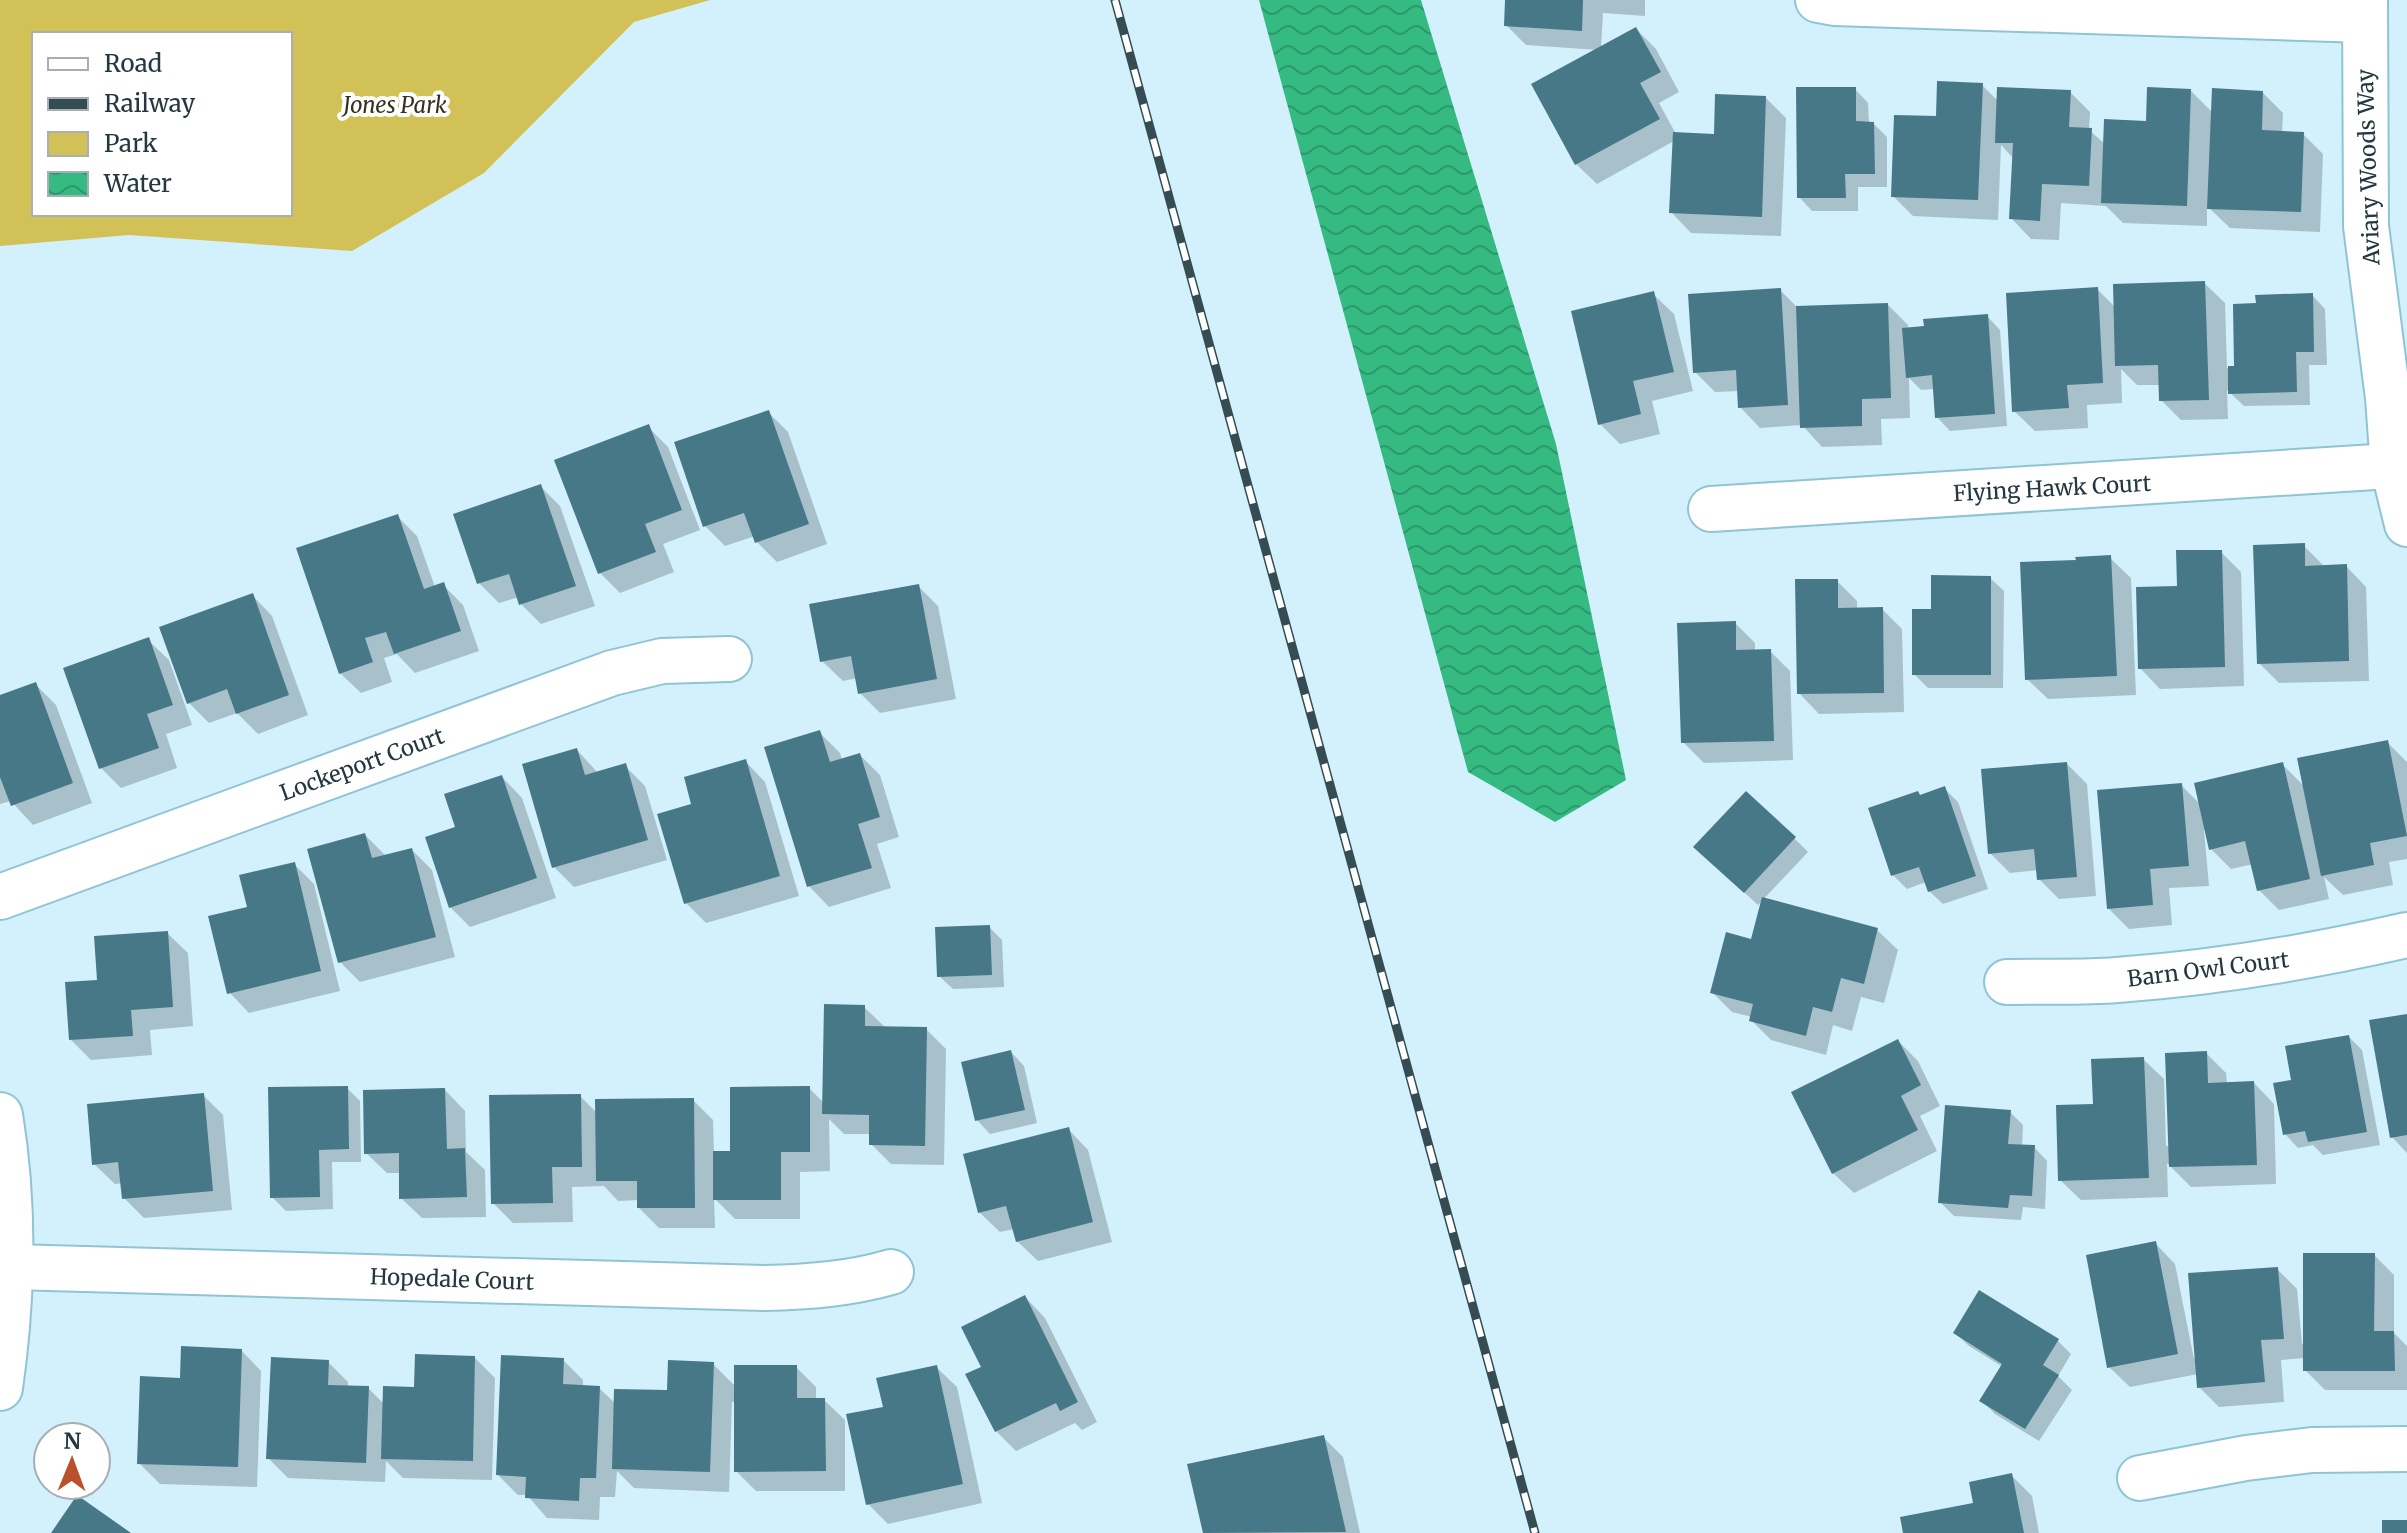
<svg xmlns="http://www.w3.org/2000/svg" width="2407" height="1533" font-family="Merriweather,serif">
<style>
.green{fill:#d2c156;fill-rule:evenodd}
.water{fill:url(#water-waves)}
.shadow{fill:#0003}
.building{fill:#467888}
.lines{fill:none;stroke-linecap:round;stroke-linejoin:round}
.street-casing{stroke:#90c4d5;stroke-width:48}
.secondary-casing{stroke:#90c4d5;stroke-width:48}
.street{stroke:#fff;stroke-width:44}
.secondary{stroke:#fff;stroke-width:44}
.rail-casing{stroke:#364c53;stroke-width:9}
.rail{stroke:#fff;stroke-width:6;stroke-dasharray:18;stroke-linecap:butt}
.labels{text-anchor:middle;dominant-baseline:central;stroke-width:8;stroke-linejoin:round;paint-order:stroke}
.park-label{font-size:22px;font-style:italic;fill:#35311d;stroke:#fff}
.street-label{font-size:22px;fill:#23383f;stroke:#fff}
</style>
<defs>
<pattern id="water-waves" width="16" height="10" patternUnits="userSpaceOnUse" patternTransform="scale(2)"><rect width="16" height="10" fill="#35ba82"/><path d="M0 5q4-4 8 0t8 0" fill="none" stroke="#2c986c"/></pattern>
</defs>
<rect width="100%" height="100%" fill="#d2f1fc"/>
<!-- green -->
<path class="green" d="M0,0h710l-76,22 -150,151 -132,78 -223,-16 -129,11zM34,34h256v180h-256z"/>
<!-- water -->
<path class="water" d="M1259,0h162l135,444 70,336 -71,42 -87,-50z"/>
<!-- shadow -->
<g class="shadow">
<path d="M1507,0h138v16l-42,-3 -2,35 35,-19 20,20 23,43 -20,11 17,31 39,2 51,-38 20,20 -5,118 -90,-3 -20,-21 3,-71 -77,43 -21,-20 22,-114 -72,-5 -20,-20z"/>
<path d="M1982,85l17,17 71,-10 20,20 -1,18 16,14 43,-21 43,-32 22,22 50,-20 20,20 -1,20 21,1 20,20 -3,78 -90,-4 -23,-22v20l-84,-3 -17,-17 -45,-3 -2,37 -28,-1 -20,-21 3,-59 -13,-14 -3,75 -85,-4 -20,-20 44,-77z"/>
<path d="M1855,89l13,14 1,21h5l13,13v50h-29v24h-46l-13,-14z"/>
<path d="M2204,283l21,20 2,65h9l22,-63 54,-10 13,14 2,56h-18l1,40 -66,1 -17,-16 1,29 -47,1 -20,-20v-15h-24l-16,-16 1,34 -35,2 1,23 -53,3 -21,-20 83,-122 18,18z"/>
<path d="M1780,290l18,18 90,-3 20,20v4l79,-13 13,14 7,96 -57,5 -13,-14 -2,-28 -14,1 -12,-12 1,40 -29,1 1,26 -60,2 -20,-22 -42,3 -20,-21 -1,-16 -24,1 -20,-20z"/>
<path d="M1653,294l21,20 19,77 -41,10 8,33 -40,10 -20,-20z"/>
<path d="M768,412l20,20 39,112 -50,18 -20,-20 -2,-6 -30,10 -20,-20z"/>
<path d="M648,427l20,20 32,83 -37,14 11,28 -54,21 -20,-20z"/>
<path d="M540,486l20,20 35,100 -54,18 -20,-20 -2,-7 -20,6 -20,-20z"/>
<path d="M397,516l20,20 18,51 8,-2 20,20 16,46 -64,22 -18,-19 -13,4 8,24 -31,11 -21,-20z"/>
<path d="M2304,546l20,20h22l20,21 3,94 -90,2 -20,-20z"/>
<path d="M2221,552l20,20 3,114 -84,3 -20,-21 39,-80z"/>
<path d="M2110,558l21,20 5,117 -88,4 -21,-20z"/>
<path d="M1990,578l14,13 -1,97h-75l-14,-14 19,-63z"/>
<path d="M1837,581l20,20v9l25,-1 20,20 2,83 -85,2 -20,-21z"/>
<path d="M918,586l20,20 18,93 -76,14 -20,-20 -2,-15 -15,3 -21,-20z"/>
<path d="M252,595l20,21 36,99 -50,19 -21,-21 -28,10 -20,-20z"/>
<path d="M1735,623l20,20v8h15l20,20 3,89 -89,3 -21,-21z"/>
<path d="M148,640l21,20 23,65 -26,9 11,34 -56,20 -20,-20z"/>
<path d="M36,685l20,20 36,98 -59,22 -22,-24 -11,3v-106z"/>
<path d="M820,733l20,20 2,7 18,-5 20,20 19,62 -22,7 14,44 -62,19 -20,-21z"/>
<path d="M2387,742l20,20v97l-18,3 4,23 -50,10 -19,-18 5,22 -50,11 -20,-20 -6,-26 -22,5 -20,-20 -5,-20 -2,1 5,56 -40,2 3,37 -43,4 -20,-20 72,-124 19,19 82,-40 23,23z"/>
<path d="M577,750l21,23 27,-7 20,20 22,74 -93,27 -20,-20z"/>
<path d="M745,761l20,21 34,114 -93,27 -20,-20 8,-97z"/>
<path d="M2067,764l20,20 9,112 -37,3 -20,-20 -1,-9 -28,3 -20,-20z"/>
<path d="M502,777l20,21 34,100 -86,29 -20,-20 8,-78z"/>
<path d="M1945,789l13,13 30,87 -45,15 -14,-13 -3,-9 -19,7 -14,-14 28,-78z"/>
<path d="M365,835l20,20 27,-5 20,20 23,87 -95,25 -20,-20z"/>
<path d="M1794,838l14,14 -50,53 -49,-45z"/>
<path d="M294,864l20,20 26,107 -91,22 -20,-21 20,-83z"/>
<path d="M989,927l13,13 2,47 -51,2 -14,-13z"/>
<path d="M1877,930l21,20 -14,53 -23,-6 -9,34 -19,-6 -7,30 -55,-15 -20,-20 1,-3 -20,-5 -20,-20 41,-51z"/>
<path d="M167,933l21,20 5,73 -43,4 2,25 -61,5 -20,-20 28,-58z"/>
<path d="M864,1007l22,21 40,1 20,20 -2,116 -53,-1 -20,-20v-10h-27l-15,-15 1,52 -30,1v47h-65l-21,-21 1,30h-56l-20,-20v-8l-21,1 -14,-15 -32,1 1,35 -60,1 -20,-20 87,-107 17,17 96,-13 20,20 1,33h18l77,-65 15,15z"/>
<path d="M2407,1016v137l-15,-16z"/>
<path d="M2349,1037l13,13 18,95 -57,10 -10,-10 -15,3 -13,-14 9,-52z"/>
<path d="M1898,1041l20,20 22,45 -20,10 17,35 -83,42 -21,-20z"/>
<path d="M1011,1052l13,14 13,57 -47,11 -13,-14z"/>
<path d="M2206,1053l20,20 1,12 27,-2 20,21 2,80 -85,3 -24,-24 1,34 -87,3 -21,-20 35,-74 48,-47 21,20 2,67h4z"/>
<path d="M347,1088l13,13 1,61h-29l1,47 -47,2 -14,-14z"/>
<path d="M445,1090l20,21 1,41 19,18 1,47 -64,1 -21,-20v-25h-14l-21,-20z"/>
<path d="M203,1095l20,20 9,95 -88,8 -20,-20 -1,-15 -8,1 -21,-20z"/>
<path d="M2010,1112l13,13 -1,22h12l13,14 -2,48 -22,-2 -2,13 -67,-4 -14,-14z"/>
<path d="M1068,1129l20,21 24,92 -74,19 -21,-20 -3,-12 -14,3 -21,-20z"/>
<path d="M2155,1243l20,21 19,95 83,-90 20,20 5,55 3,-1 69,-88 20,20v58l13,13v44h-82l-20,-20v-12l-24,2 3,42 -65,5 -20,-20 -1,-13 -68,13 -21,-20z"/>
<path d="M1025,1297l20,21 52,104 -15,8 -7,-7 -59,28 -20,-20 -12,-63z"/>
<path d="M1955,1333l103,8 13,13 -13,22 14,14 -33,51 -44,-27 -13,-13 21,-34 -34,-21z"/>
<path d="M241,1350l20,21 -4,116 -97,-3 -21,-21 43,-83z"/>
<path d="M475,1358l20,20 -3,102 -89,-2 -17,-17 -1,21 -97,-4 -20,-20 60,-96 20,20v6h20l17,17z"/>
<path d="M563,1360l20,20v7l16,1 17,16 53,-12 44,-28 23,23 60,-20 20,20v13h8l21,20v71h-89l-20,-20v-69h-4l-3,90 -95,-4 -17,-17 -2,26h-15l-1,23 -52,-2 -20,-23h-9l-20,-20z"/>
<path d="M936,1367l21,20 25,116 -94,21 -20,-20 17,-96z"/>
<path d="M1323,1437l20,20 17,76h-155l-15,-67z"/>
<path d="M2011,1475l21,21 7,37h-134l70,-28z"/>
</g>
<!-- building -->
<g class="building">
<path d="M1505,0h78l-1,31 -78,-5z"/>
<path d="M1636,27l25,45 -21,11 20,36 -85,46 -44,-81z"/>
<path d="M1937,81l46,2 -5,117 -87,-3 3,-82 42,1z"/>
<path d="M1796,87h60v34l18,1 1,52h-30l1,24h-49z"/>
<path d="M1997,87l74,3 -2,37 23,1 -3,58 -47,-2 -2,37 -31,-2 4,-76h-18z"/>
<path d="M2147,87l44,2 -4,117 -86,-3 3,-84 42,2z"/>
<path d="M2212,88l51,3 -1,39 42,2 -3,80 -94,-3z"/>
<path d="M1715,94l51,2 -4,121 -93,-4 4,-81 41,2z"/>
<path d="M2205,281l4,119 -50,1 -1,-36 -43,1 -2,-82z"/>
<path d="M2098,287l5,96 -36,2 2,23 -57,4 -6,-119z"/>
<path d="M1781,288l7,117 -50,3 -2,-38 -43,3 -5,-79z"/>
<path d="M1654,291l20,81 -41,9 8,33 -43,11 -27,-114z"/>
<path d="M2313,293l1,59h-18l1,40 -69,2v-28h6l-1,-62 23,-1 -1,-8z"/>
<path d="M1888,303l3,95 -29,1v27l-62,2 -4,-122z"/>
<path d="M1988,314l7,100 -60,4 -3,-43 -26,3 -4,-50 22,-2 -1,-7z"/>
<path d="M769,410l40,114 -54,19 -11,-30 -41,14 -29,-85z"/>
<path d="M649,424l33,86 -37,14 11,28 -58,22 -44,-114z"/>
<path d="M541,484l35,102 -57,19 -10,-31 -32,10 -24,-70z"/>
<path d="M398,514l26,75 20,-7 17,49 -67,23 -8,-22 -21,6 8,24 -34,12 -43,-126z"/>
<path d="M2305,543v23l42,-2 2,97 -92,3 -4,-119z"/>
<path d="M2176,550h46l3,117 -87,2 -2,-82 41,-1z"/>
<path d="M2111,555l6,121 -92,4 -5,-118 56,-2 -1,-3z"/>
<path d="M1931,575l60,1v99h-79v-66h19z"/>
<path d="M1795,579h43v29l45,-1 1,86 -87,1z"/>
<path d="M919,584l18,95 -79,15 -7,-38 -31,6 -11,-58z"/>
<path d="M253,593l36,102 -53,19 -9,-25 -40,15 -28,-77z"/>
<path d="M1736,621v29l35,-1 3,92 -93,2 -4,-120z"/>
<path d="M149,637l24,68 -26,9 12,34 -60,21 -36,-101z"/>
<path d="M36,682l37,101 -62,23 -11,-29v-82z"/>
<path d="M820,730l10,32 30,-9 20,64 -22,7 14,44 -65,19 -43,-140z"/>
<path d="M2388,740l19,96 -37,7 4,22 -53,11 -24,-118z"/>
<path d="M577,748l8,27 41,-12 22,77 -96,28 -30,-104z"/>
<path d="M746,759l34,117 -96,28 -27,-90 34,-10 -7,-27z"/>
<path d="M2067,762l10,115 -40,3 -3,-31 -46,5 -7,-85z"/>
<path d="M2283,762l27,117 -53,12 -12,-50 -36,9 -15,-67z"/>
<path d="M502,775l35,103 -88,30 -24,-71 30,-10 -11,-33z"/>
<path d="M2182,783l7,83 -39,3 3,36 -46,4 -10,-119z"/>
<path d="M1945,786l31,90 -48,16 -9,-25 -28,9 -23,-68 50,-17 2,4z"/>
<path d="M1746,791l50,46 -52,56 -51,-46z"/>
<path d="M365,833l7,25 40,-10 24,89 -98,26 -31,-114z"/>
<path d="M295,862l26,109 -94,23 -19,-78 39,-9 -8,-32z"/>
<path d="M1762,897l116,31 -14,56 -23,-6 -9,34 -19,-5 -7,29 -57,-15 4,-17 -43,-11 16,-61 25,7z"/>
<path d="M990,925l2,50 -55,2 -2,-50z"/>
<path d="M168,931l5,76 -42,3 2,26 -64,4 -4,-58 32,-2 -3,-44z"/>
<path d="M824,1004l41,1v21l62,1 -2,119 -56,-1v-30l-47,-1z"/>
<path d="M2407,1014v121l-17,3 -21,-118z"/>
<path d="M2349,1035l18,97 -59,10 -3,-11 -22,4 -10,-52 18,-3 -6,-34z"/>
<path d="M1898,1039l23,46 -20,11 17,34 -86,44 -41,-82z"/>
<path d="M1011,1050l14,60 -50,11 -14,-59z"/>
<path d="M2207,1051l1,32 46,-2 3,84 -88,2 -4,-114z"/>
<path d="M2144,1057l5,121 -91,3 -2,-76 37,-1 -2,-45z"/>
<path d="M348,1086l1,63 -30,1 1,47 -50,1 -2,-111z"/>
<path d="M810,1086v66h-29v48h-68v-49h17v-64z"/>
<path d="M445,1088l2,61 18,-1 2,49 -68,2v-46l-35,1 -1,-64z"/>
<path d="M204,1093l9,98 -91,8 -4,-37 -26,3 -5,-61z"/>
<path d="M581,1094l1,73h-30l1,36 -62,1 -2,-109z"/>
<path d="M694,1098l1,110h-58v-27h-41l-1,-82z"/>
<path d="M1945,1105l66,5 -3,34 27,1 -3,51 -22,-1 -2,13 -70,-5z"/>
<path d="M1069,1127l24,95 -77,20 -10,-36 -28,7 -15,-59z"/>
<path d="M2156,1241l22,113 -71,14 -21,-113z"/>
<path d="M2303,1253h72l-1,78h20l1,40h-92z"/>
<path d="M2278,1267l6,72 -23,1 4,42 -68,6 -9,-115z"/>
<path d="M1979,1290l80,49 -16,26 16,10 -34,54 -46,-28 23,-37 -49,-31z"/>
<path d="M1025,1295l53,107 -18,9 -4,-8 -61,29 -30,-58 16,-7 -20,-40z"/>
<path d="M181,1346l61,3 -4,118 -101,-3 3,-88 40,2z"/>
<path d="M415,1354l60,2 -2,105 -92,-2 2,-73 31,1z"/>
<path d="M501,1355l63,3 -1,26 37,2 -4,92h-16l-1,23 -54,-3 1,-21 -30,-2z"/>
<path d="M271,1357l58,3 -1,25 41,1 -3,77 -100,-4z"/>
<path d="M668,1360l46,2 -4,110 -98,-3 2,-80 53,1z"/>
<path d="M734,1365h63v33h28l1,73 -92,1z"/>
<path d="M937,1365l26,119 -97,21 -20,-91 37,-7 -7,-29z"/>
<path d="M1324,1435l22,97 -143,1 -16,-69z"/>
<path d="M2012,1473l12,60h-121l-3,-16 73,-14 -4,-21z"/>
<path d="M77,1495l54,38h-80z"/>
<rect x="2382" y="1520" width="25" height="13"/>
</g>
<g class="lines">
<!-- street casing -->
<g class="street-casing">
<g id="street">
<path d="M1818,0l16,3 530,17"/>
<path d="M2365,0l1,226 22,172 5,69 14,57"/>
<path d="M1711,509l696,-44"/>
<path d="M0,897l612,-224 50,-12 67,-2"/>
<path d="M2007,982c36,-1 74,1 110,-2 98,-7 194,-23 290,-45"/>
<path d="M12,1267l752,21c44,-1 86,-4 127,-16"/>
<path d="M2140,1478l106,-20 66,-8 95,-1"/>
</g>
</g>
<!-- secondary casing -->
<g class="secondary-casing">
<path id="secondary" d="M0,1115c15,91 13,182 0,273"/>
</g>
<!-- street -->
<use href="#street" class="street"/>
<!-- secondary -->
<use href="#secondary" class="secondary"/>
<!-- rail casing -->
<g class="rail-casing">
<path id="rail" d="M1115,0l420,1533"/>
</g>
<!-- rail -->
<use href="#rail" class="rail"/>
</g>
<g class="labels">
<!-- park labels -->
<g class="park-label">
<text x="395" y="105">Jones Park</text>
</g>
<!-- street labels -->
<g class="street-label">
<text transform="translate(2368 167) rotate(-92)">Aviary Woods Way</text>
<text transform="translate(2052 488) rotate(-3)">Flying Hawk Court</text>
<text transform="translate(362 764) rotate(-20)">Lockeport Court</text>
<text transform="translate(2208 969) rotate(-7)">Barn Owl Court</text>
<text transform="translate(452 1279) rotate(2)">Hopedale Court</text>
</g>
</g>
<!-- legend -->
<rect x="32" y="32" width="260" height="184" fill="#ffffff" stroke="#a7afb2" stroke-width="2"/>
<rect x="48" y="58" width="40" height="12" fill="#ffffff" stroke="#a7afb2" stroke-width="2"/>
<text x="104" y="72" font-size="24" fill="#23383f">Road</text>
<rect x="48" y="98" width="40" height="12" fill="#364c53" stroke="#a7afb2" stroke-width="2"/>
<text x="104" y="112" font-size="24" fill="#23383f">Railway</text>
<rect x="48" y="132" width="40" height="24" fill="#d2c156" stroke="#a7afb2" stroke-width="2"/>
<text x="104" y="152" font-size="24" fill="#23383f">Park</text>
<rect x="48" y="172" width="40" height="24" fill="url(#water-waves)" stroke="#a7afb2" stroke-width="2"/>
<text x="104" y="192" font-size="24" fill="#23383f">Water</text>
<!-- north arrow -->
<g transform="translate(72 1461) rotate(1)"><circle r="38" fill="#ffffff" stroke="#a7afb2" stroke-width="2"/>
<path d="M0-6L14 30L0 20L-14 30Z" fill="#b9522a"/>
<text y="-12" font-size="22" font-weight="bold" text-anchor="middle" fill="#23383f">N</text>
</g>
</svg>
